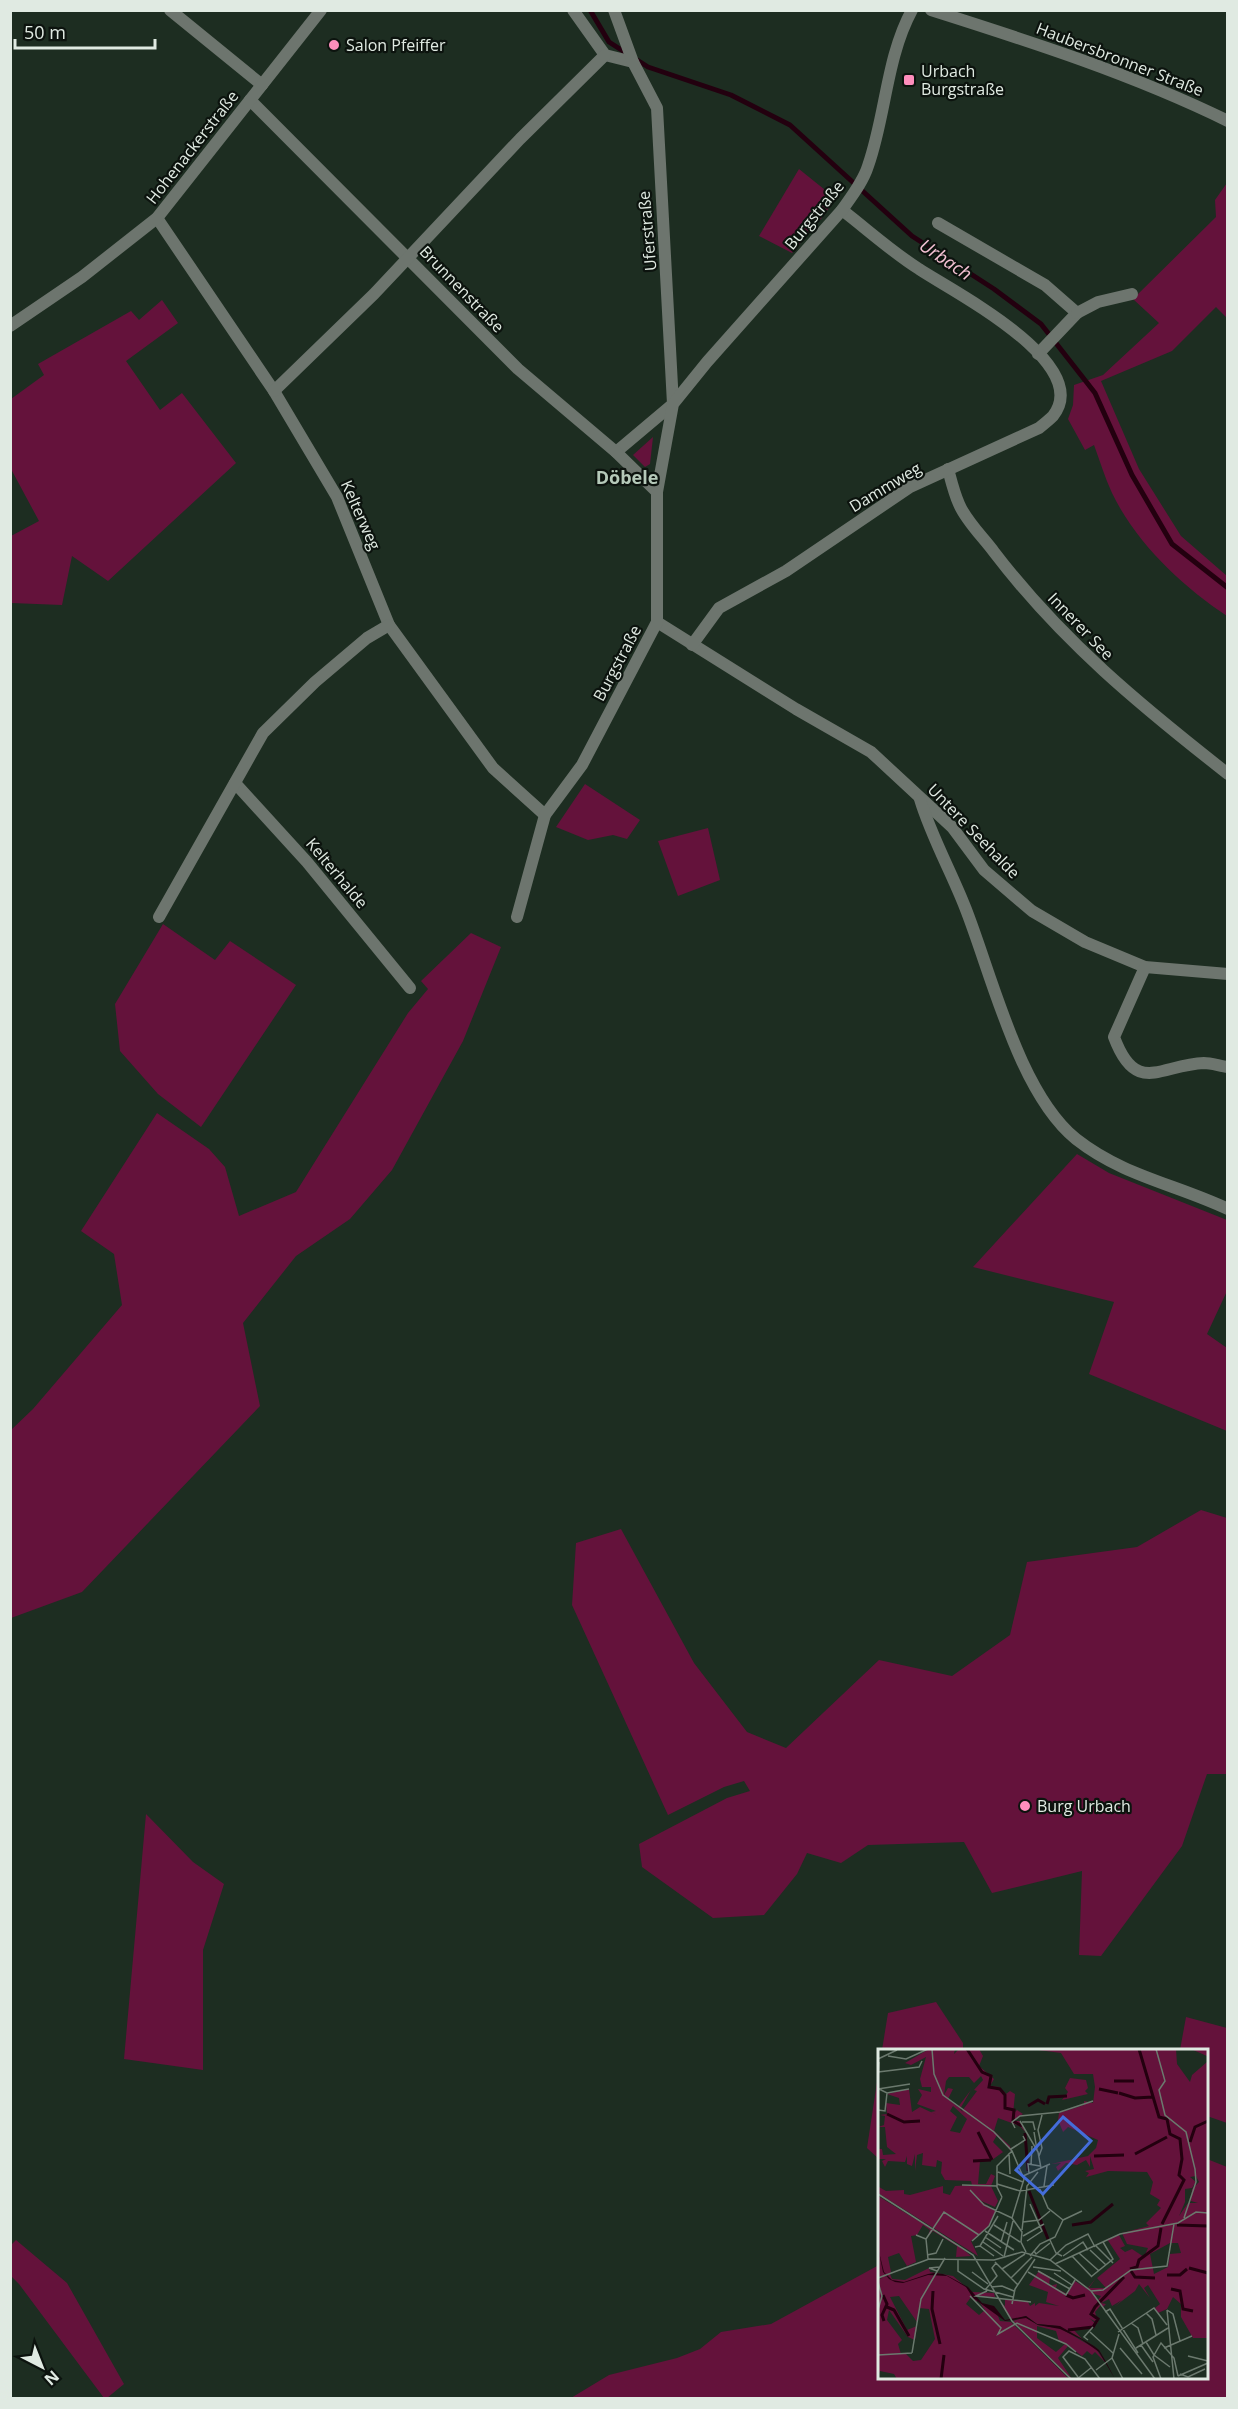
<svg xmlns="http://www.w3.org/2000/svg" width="1238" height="2409" font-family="'Open Sans',sans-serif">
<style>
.green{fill:#64123b}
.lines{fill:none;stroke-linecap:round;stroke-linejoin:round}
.stream{stroke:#23000f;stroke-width:5}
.minor{stroke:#6d756e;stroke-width:12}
.tertiary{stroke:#6d756e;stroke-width:12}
.poi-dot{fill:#fe8ebc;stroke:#0c130e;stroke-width:2}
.labels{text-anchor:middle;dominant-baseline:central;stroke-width:4.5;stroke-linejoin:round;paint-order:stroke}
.poi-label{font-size:16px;fill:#e0eae2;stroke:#0c130e;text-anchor:start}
.street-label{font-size:16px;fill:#e0eae2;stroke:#0c130e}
.water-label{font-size:18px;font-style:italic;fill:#f5c2d4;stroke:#0c130e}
.neighbourhood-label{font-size:18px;font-weight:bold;fill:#b5c9b9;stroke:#0c130e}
.inset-river{fill:none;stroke:#23000f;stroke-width:3}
.inset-road{fill:none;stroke:#6b796e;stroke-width:1.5}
.view{fill:#446dda;fill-opacity:0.15;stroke:#446dda;stroke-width:3}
.inset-edge{fill:none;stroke:#e0eae2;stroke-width:3}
</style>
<rect width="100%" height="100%" fill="#1d2d21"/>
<!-- green -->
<g class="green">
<path d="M799,169l36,29 -10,16 -33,39 -33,-17z"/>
<path d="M1227,183v135l-11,-11 -44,44 -71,30 38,88 42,67 46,40v40c-45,-30 -91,-73 -115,-123 -7,-15 -12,-32 -18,-48l-9,5 -17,-31 5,-14 1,-20 29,-10 56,-52 -26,-24 83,-82 -1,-17z"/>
<path d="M162,300l16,23 -52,38 34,49 22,-17 54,70 -128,118 -36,-25 -10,49 -51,-2v-67l28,-15 -28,-52v-70l33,-24 -6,-11 93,-53 8,9z"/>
<path d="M653,437l-3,27 -5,3 -12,-12z"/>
<path d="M585,784l55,36 -13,19 -14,-4 -25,5 -32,-13z"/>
<path d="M708,828l12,52 -42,16 -20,-55z"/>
<path d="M163,924l52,36 15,-19 66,44 -95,142 -43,-33 -38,-43 -5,-47z"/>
<path d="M471,933l30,14 -38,94 -71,129 -42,49 -54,37 -53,67 17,83 -178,186 -71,26v-188l22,-21 89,-104 -8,-51 -33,-23 76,-118 52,36 16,18 14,49 57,-24 112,-179 20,-24 -7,-8z"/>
<path d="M1077,1154l32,19 118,47v71l-20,43 20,14v83l-138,-57 25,-72 -141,-35z"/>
<path d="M1201,1510l26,8v256h-20l-25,72 -81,110 -22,-1 3,-84 -90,22 -28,-51 -96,3 -27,18 -34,-10 -10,21 -33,41 -51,3 -71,-51 -3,-23 88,-46 23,-7 -6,-10 -20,6 -56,28 -96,-210 4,-62 45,-14 73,134 53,69 39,16 93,-88 73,16 58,-41 17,-73 110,-15z"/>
<path d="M146,1814l47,48 31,22 -21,66v120l-79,-11z"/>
<path d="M936,2002l27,41v7h-81l6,-37z"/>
<path d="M1186,2017l41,11v95l-20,-7 -1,-66h-26z"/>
<path d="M879,2069v90l-12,-11z"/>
<path d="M1207,2159l20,8v231h-656l38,-23 68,-17 23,-9 21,-17 50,-8 108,-59 1,113h326z"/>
<path d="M16,2240l51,43 57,101 -17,14h-3l-85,-114 -8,-8v-31z"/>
</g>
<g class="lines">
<!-- stream -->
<path class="stream" d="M590,10l19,32 39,25 83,28 59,30 122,111 82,53 47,35 54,69 37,82 40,69 56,44"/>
<!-- minor -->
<g class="minor">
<path d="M170,10l92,75"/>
<path d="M573,10l32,45 28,7"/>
<path d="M614,10l19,52 24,46 16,296 -57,48"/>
<path d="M250,100l268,269 98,83 41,40"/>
<path d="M157,218l117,173 63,106 52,128 104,143 52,47"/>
<path d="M938,223l107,62 32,28 -39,41"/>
<path d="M1077,313l21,-11 34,-8"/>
<path d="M10,326l72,-49 75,-59 164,-208"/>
<path d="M274,391l100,-97 146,-155 85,-84"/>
<path d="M948,469c3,11 6,24 11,35 7,17 24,33 35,48 68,89 146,153 234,222"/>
<path d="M657,622l139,87 75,43 81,75 32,43 48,41 53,31 60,25 83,7"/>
<path d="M692,645l27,-37 67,-37 124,-84 129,-59c5,-4 10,-8 14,-12 42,-53 -103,-126 -134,-147 -27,-17 -51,-39 -77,-59"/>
<path d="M235,783l72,79 103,126"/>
<path d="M920,799c11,37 31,72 45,108 27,68 54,186 111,232 47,37 99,45 152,70"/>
<path d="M159,917l104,-184 52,-51 52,-44 22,-13"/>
<path d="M517,917l28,-102 37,-50 75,-143v-130l16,-88 34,-42 135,-152c9,-13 21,-28 26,-44 18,-51 18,-108 44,-156"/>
<path d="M1145,967l-31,70c22,59 46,28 90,26 7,0 16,3 24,4"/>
</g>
<!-- tertiary -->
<path class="tertiary" d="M931,10c101,32 201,64 297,111"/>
</g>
<!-- markers -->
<g class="poi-dot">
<circle cx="334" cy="45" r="6"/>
<rect x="903" y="74" width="12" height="12" rx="3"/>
<circle cx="1025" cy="1806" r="6"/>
</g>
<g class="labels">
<!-- poi labels -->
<g class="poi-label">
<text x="346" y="45">Salon Pfeiffer</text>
<text x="921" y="71">Urbach<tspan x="921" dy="18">Burgstraße</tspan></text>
<text x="1037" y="1806">Burg Urbach</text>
</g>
<!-- street labels -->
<g class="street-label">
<text transform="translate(1120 59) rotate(21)">Haubersbronner Straße</text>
<text transform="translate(192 147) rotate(-52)">Hohenackerstraße</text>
<text transform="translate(814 215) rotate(-51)">Burgstraße</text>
<text transform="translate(647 231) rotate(-95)">Uferstraße</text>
<text transform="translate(462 289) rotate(46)">Brunnenstraße</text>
<text transform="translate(885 487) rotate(-31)">Dammweg</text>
<text transform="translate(361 515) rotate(66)">Kelterweg</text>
<text transform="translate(1081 626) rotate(46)">Innerer See</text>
<text transform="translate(617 663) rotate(-62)">Burgstraße</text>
<text transform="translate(974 831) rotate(46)">Untere Seehalde</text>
<text transform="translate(337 873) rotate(50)">Kelterhalde</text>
</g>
<!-- water labels -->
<g class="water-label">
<text transform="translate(946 259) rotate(34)">Urbach</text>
</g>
<!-- neighbourhood labels -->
<g class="neighbourhood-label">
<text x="627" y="477">Döbele</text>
</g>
</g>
<!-- overview -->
<g transform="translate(878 2049)">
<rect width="330" height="330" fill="#1d2d21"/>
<path d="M51,0h26l-1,5 5,-5h20l4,7 -4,10 15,13 -4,7 9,1 7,7 4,-3 5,3 -2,20 4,-4 6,4 -10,7v-4l-1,4h7l7,12 -6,-7 -22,-8 -4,13 16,15 1,5 -14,-16 -4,7 13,13 -3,-3 -11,8 -12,1 -2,23h8l5,-10 4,2 -4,10 7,15 -3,6 -16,-7 17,11 -8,16 -17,14 7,15 -100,-63 1,-6 7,4 18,-1v4l6,1 33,-9v7l7,2 5,-9 17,-1 -1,-4 -26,-1 -4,-7 1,-11 -5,-2 -1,7 -14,-2 1,-12 -6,2 -2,16v-17l-3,12 -5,-2v-8l-2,6 -17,-1 -3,6 -3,-6 4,-2h-8v-10h4l1,6 13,-1 -9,-7 -2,-20h-7l6,-2 1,-9 -5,-1 7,-1 -1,-11 14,2 -1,-7 -12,-4 22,-5 3,23 8,-5 17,8 -6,-3 5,-1 -19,-7 5,-9 -4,-6 13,3v-5h-9l-2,-8 6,-22 -15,8 -6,-2zM103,27l2,4 -9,10 3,1 -15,20 3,4 -5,-6 11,-19 -13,17 -10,-8 5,-10 -5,-1 -4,7 2,-14 3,-4h20l5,6zM75,57l14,13 -7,14 -10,-2 7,-14 -7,-6zM153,0h145l1,15 13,18 2,-7 15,-13v-6l-16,-7h17v289h-15l-12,-21v-13l-8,-7 -6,12 -9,4 -3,-5 5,-4 -12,-19 -4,3 6,10 -11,-14 -4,7 -21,16 8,-7 -10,6 -3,-7 -8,4 5,1 -3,3 -3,-4 2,-2 -4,-1 3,-4 -7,-2 6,12 -5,6 3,11 -9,-5 6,5 -3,4 -18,3 8,9 -15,-9 -2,1 31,18 9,13 -10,-10 -3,3 -5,-4 -5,5 -14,-10 -10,12 14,21 -59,-58 12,-4 13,8 19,3 1,-2 -21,-2 -11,-8 -14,4 -8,-11 -3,-6 4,3v-7l23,3 2,4 5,-3v3l4,-3 20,3 -13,-4 2,-10 -19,-7 10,-14 11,6 -1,9 8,-2 -1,4 11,6 8,-13 17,11 -4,-4 8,-10 -7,10h17l-9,-10 23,-19 -13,-20 12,-4 6,11 -5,2 5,4 7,-3 12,8 4,-9 -21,-4 -5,-11 27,-7 -3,-3 15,-15 -4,-3 3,-5 -10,-6 3,-12 -6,-10 -39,-1 -22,6 3,-4 -4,-2 9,-2 -4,-13v11l-4,-7 -9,5 -11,-2 -8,8 -2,-4 5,-4 -10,1 37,-8 8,-8 2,-8 -30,-13 -5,5 -5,-12 1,-7 25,-8v-4l9,2 2,-16 -2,-13h-19l-13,-21zM318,127l3,6 -7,7 -1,12 7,2h-10l-9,13 6,-14v-13l7,-1 4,-6 -6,-5zM292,194h8l3,10 -11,1 -2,13 -14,7 -4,-20zM159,277l19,5 3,10 6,3 -9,8 -19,-14zM192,29l16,2 2,8 -3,3 3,3 -26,6 6,-8 -3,-4zM0,147l81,50 12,10 -15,1 1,-11 -24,-15 -5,5 2,-6 -7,-5 -6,10 -6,1 5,26 -9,4 -8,-13 -11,4 3,15 -7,6 6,-4 2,5 13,1 24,-12 1,4 23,4 19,16 22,1 1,4 -18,-1v6l-6,-5 -5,7 13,11 6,-5 -5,-7 16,8 4,10 11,1 58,57h-172l-3,-5 -14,-3 -2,5v-97l5,-1 -5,-1zM21,247l18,26 2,-14 10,1 6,30 -14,21 -8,1 -8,-8 -4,1 -3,-10 4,-4 -15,-20 2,-10 19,27 7,3 2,-14 -10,4 -17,-33z" fill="#64123b" fill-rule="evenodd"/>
<path d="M0,199l6,24 8,8 12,2 24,-8 6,-1 9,1 5,2 20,11 14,16 12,3 11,14 21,-4 11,8 23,2 34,20 5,4 6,10 10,19 -16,-27 -18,-13 -21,-10 -22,-4 -12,-7 -21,3 -32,-23 -7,-11 -19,-11 -19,-1 -25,8 -8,-1 -6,-3 -6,-7z" fill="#23000f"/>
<path class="inset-river" d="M89,0l15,23 9,4 -2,11 11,2 5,6v13l9,2 -1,11 9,5M261,0l20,68 8,2 3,15 10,5 2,20 -3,16 5,5 -22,44M236,32h20M221,40l19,4M241,44l16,5 18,-1M169,55l2,-7 18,-1M150,57l10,-6 7,4M9,65l17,8 16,-1M100,83l14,28M147,84l3,38M312,93l5,-15 13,-6M257,105l32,-17M216,107l30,-1M95,112l18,-1M151,142l19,48M194,176l19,-3 22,-18M299,176l31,1M311,219l19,5M252,220l7,-2 2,-7 19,-14 3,-18M253,222l4,6 20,1M289,226h13l7,-6M293,240l9,2 3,18 10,2M55,242l-1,18 8,35M5,246l4,9 -5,11 2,6M188,246l7,3 12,-3M9,258l7,3 15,26M190,281l25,-3 5,-8 -7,-5 4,-7 29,-30M63,330l3,-24"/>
<path class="inset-road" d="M54,0l2,25 9,21 51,37 18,19 12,28 -12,39 10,14 -1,10 5,10M278,0l9,32 -6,9 6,25 21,17 9,37 1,13 -12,36M10,7l18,3 22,-10M0,10l19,-9M0,23l41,-5 3,-6M0,31l1,-18M0,40l32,-5M1,40l8,4 22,-4M0,61l7,1 2,-18M142,72l18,31 3,16M144,73h11l2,8M137,79l-3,-6 8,-6 40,-4 33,-11M156,83l3,18M133,100l14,-9 -2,-4M131,104l1,21M161,107l3,-8 -4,-18 4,-15M153,116l1,-19M120,123l25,10M151,124l-1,-9 12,2M145,127l27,-12M119,135l23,7 34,-6M84,136l35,1M166,137l3,-20M161,138l9,21 15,12M92,141l14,15 28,13M0,145l95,61 39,66 59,58M124,148l-5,-10v-21l15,-15M185,171l19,-9M145,173l16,-2 11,-9M116,176l26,17M144,181l5,-44 11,-14M107,182l29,19M38,186l10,4 2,20M145,187l21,-12M107,188l16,11M48,190l18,-27 35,23M172,191l6,13 6,3M94,192l17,-15 13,-29M149,192l15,-10 -12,-27M105,193l20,14M123,193l6,-20M102,197l18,-30M218,197l17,17M97,198l5,-1 14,10M212,201l16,15M156,202l2,3 14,-11M201,204l20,18M49,206l9,-2 7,-14M152,207l10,-12 15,-7 8,-17M185,207l20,-14 5,8M194,207l20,21M126,208l9,-36M80,211v11l26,18 29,8M172,211l16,-15 22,-11 7,13M117,213l23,23M177,215l65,-30 58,-11 18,-11 12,1M155,218l28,4M124,220l23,-15M59,222l-8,-3 11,-1M160,222l32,18M94,223l16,12M150,223l38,23 9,-15M176,224l18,12M214,227l21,-17 -10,-17M0,229l51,-19 65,1 28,-8 28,8 41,31 64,88M133,229l21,-21M0,233l4,14 -4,14M113,238l11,-1 12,5M107,241l12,-14 -5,-8 4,-5M109,242l-11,5 55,6M213,242l12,-1 28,-20 36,-4 7,-42M92,247l31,32 -3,6 19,-11 49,21 10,8M134,255l3,-15 20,-30M289,261l7,69M289,261l6,4 7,27M227,263l5,-3 28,44M268,264l6,6 4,16M0,265v29M253,274l7,5 5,16M212,283l23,21M240,283l36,-24 13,17M210,291l-4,-3 9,-10M268,293l8,13 16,12M263,296l12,17M242,299l22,26M258,299l32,-20M286,299l28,-12M34,304l9,-54 24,-41M0,306l34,-2M310,307l20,5M234,309l7,-24M234,309l11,21M218,321l16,-12M302,325l8,3 17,-8M300,327l30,-13M200,328l-15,-20 6,-6 16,8 15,20M199,330l15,-12M283,330l-8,-22 8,-14 13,15 4,18"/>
<path class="view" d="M185,68l28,24 -48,53 -27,-24z"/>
<rect width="330" height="330" class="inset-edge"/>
</g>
<!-- border -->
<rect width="1238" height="2409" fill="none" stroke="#e0eae2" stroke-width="24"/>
<!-- north arrow -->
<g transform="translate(42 2367) rotate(138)" stroke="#0c130e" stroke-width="4.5" paint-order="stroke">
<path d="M0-4.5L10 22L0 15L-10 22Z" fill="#e0eae2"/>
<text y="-9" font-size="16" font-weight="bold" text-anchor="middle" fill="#e0eae2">N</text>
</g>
<!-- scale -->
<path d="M15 39v9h140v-9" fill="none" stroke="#e0eae2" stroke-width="3"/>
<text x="24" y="39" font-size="18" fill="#e0eae2" stroke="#0c130e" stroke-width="4.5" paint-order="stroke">50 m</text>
</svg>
